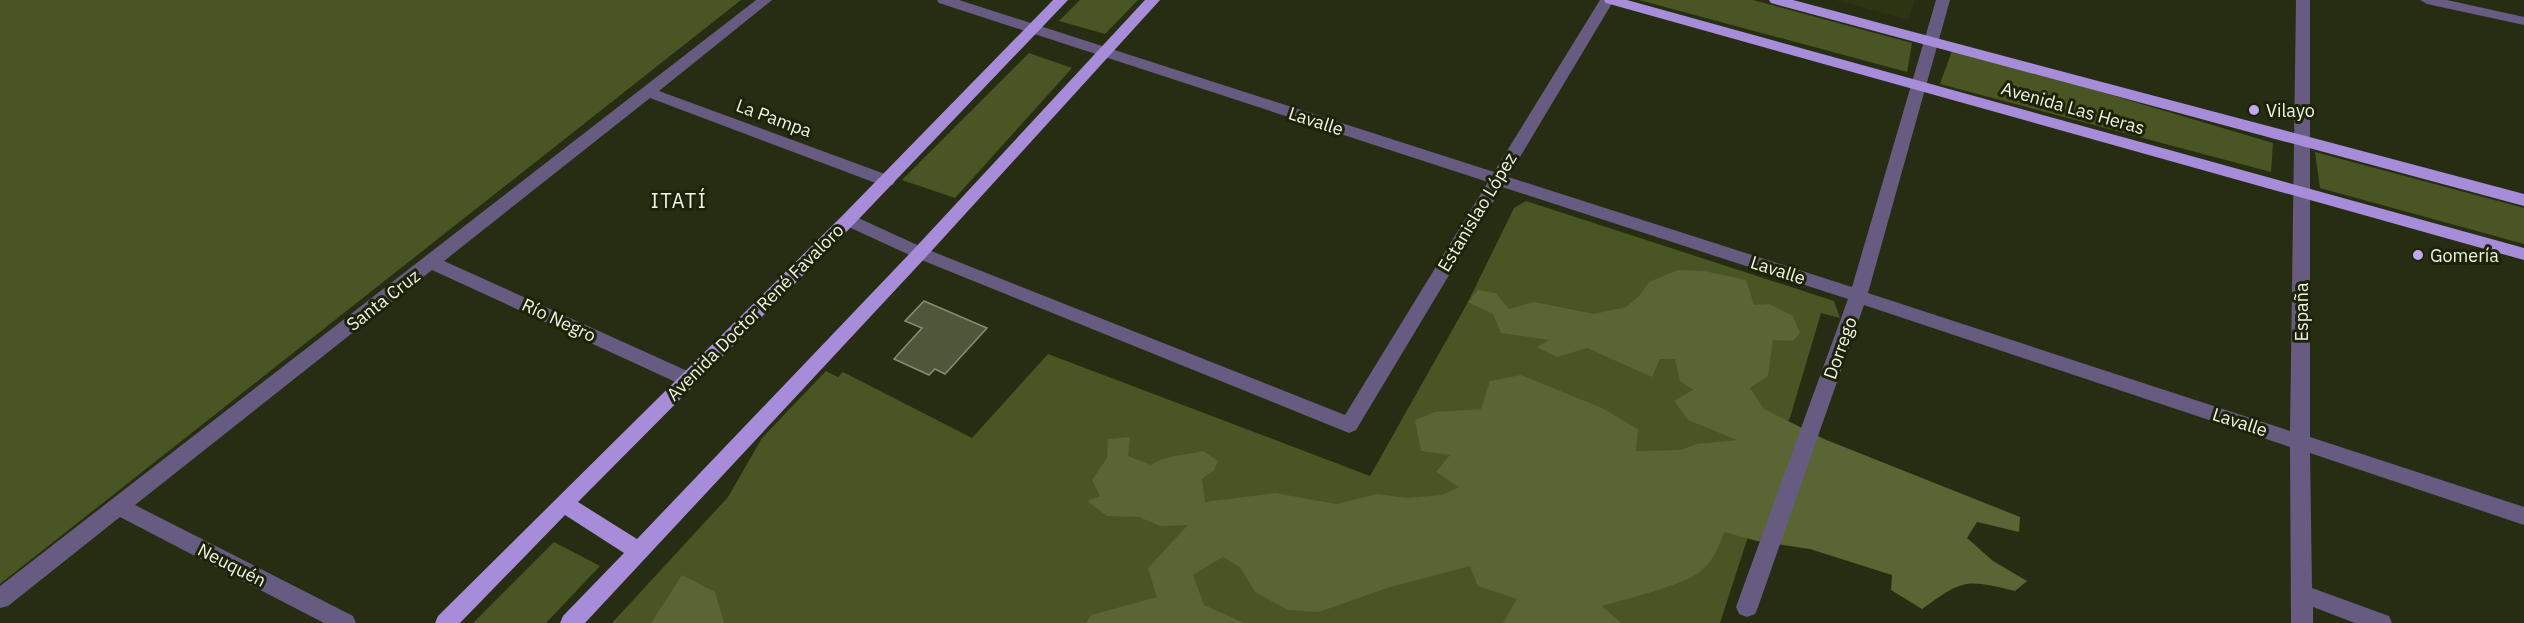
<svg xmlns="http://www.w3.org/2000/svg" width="2524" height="623" font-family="'IBM Plex Sans',sans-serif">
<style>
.built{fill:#2c3512}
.green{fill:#495523}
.forest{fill:#596633}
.building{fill:#4f573b;stroke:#868e70;stroke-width:1.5}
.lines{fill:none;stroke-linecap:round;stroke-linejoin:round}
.minor{fill:#685b81;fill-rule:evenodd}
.major{fill:#a78cd9;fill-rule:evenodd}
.poi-dot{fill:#c2a8f3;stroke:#1d2308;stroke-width:2}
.labels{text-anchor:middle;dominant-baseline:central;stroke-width:6;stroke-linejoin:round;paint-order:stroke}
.street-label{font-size:18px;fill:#eff4e4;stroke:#1d2308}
.poi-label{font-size:18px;fill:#eff4e4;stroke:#1d2308;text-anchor:start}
.neighbourhood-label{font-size:20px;letter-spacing:1.5px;fill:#eff4e4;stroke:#1d2308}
</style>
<rect width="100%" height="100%" fill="#262d12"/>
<!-- built -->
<path class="built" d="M1835,0h80l-7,20z"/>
<!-- green -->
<g class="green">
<path d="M0,0h741l-741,584z"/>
<path d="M1080,0h58l-33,34 -46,-13z"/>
<path d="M1639,0h114l159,43 -5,29z"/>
<path d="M1953,48l320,95 -2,29 -331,-88z"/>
<path d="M1029,53l43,15 -117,130 -53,-18z"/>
<path d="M2315,152l209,56v36l-204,-56z"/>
<path d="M1526,201l308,100 6,17 -19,-5 -32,108 -3,-1 -66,203h-1108l116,-126 34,-59 64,-67 12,6 5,-5 129,66 76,-84 322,122 98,-174 46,-94z"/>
<path d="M554,542l46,24 -54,57h-73z"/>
</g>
<!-- forest -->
<g class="forest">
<path d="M1678,270l26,1 42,9 8,25 15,-1 24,12 7,17 -7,8 -20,-1 -5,36 -18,12 14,21 60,30 196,78 -1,15 -42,-10 -10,16 26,23 34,20 -12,10c-50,-12 -51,-12 -93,18l-31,-19 1,-15 -82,-26 -53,-8 -33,-9c-4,13 -12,31 -24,40 -19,14 -74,27 -98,34l19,17h-118l14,-24 -39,-13 -8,-20 -83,22 -68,24 -31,-2 -33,-18 -15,-25 -17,-10 -30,18 11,30 40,18h-158l5,-8 66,-18 -9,-29 40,-43 -28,1 -21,-9 -32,-1 -20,-15 13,-5 -8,-16 15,-22 1,-19 22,-2 -2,19 23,9c16,-11 33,-9 52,-14l15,10 -4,9 -12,9 3,23 70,-9 62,11 40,-10 30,4 35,-3 17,-8 -23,-15 14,-17 -29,-4 -6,-31 20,-8 46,-3 9,-28 31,-6 81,33 36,21 -2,22 45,-1 15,-6 41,-4 -49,-20 -14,-19 19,-11 -13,-9 -5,-22h-15l-8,18 -65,-29 -30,9 -21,-10 14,-7 -49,-7 -8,-19 -25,-12 10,-12 18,3 13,16 25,-7 60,12 32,-7 14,-12 9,-13z"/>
<path d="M682,575l33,17 9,31h-73z"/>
</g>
<!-- building -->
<path class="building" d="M924,301l63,27 -42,46 -10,-5 -6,6 -35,-16 28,-31 -17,-7z"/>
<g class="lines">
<!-- minor -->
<g class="minor">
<path d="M756,0h16l-113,91 234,86 2,4 -2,4h-12l-231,-87 -206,163 250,113 2,5 -2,5 -7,2 -7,-2 -248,-114 -297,235 218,111 3,7h-32l-204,-106 -112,89 -8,2v-22z"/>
<path d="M937,0h22l535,172 106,-172h14l-106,177 344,110 84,-287h14l-82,293 422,138 6,-431h14v437l214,70v18l-214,-72 2,135 77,28 3,7h-37l-42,-16v16h-22l-1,-176 -426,-142 -106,302 -3,7 -8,3 -8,-3 -3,-7 112,-308 -346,-112 -146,243 -7,3 -435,-176 -72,-33 -2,-4 8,-6 6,2 72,33 419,166 143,-233 -549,-179z"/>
<path d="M2420,0h27l77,17v8l-97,-21z"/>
</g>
<!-- major -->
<g class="major">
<path d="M1053,0h15l-214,224 -276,278 59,37 277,-290 231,-249h15l-234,257 -341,366h-25l3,-7 61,-63 -59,-38 -105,108h-25l3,-7 404,-400z"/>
<path d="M1604,0h23l897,248v12l-918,-257z"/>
<path d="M1769,0h24l731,194v12l-753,-203z"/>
</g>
</g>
<!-- markers -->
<g class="poi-dot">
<circle cx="2254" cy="110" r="6"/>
<circle cx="2418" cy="255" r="6"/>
</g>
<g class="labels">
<!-- street labels -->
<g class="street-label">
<text transform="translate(2073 108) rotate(16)">Avenida Las Heras</text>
<text transform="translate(774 118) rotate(20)">La Pampa</text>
<text transform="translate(1316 121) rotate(18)">Lavalle</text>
<text transform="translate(1477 212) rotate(-59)">Estanislao López</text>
<text transform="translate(1778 270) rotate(18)">Lavalle</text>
<text transform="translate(383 300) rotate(-38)">Santa Cruz</text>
<text transform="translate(755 312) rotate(-45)">Avenida Doctor René Favaloro</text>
<text transform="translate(2301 312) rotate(-90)">España</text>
<text transform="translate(559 320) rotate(25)">Río Negro</text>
<text transform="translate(1840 348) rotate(-70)">Dorrego</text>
<text transform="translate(2240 422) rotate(18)">Lavalle</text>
<text transform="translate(232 565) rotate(27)">Neuquén</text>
</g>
<!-- poi labels -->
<g class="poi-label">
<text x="2266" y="110">Vilayo</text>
<text x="2430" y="255">Gomería</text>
</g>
<!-- neighbourhood labels -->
<g class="neighbourhood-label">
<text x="679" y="200">ITATÍ</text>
</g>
</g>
</svg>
